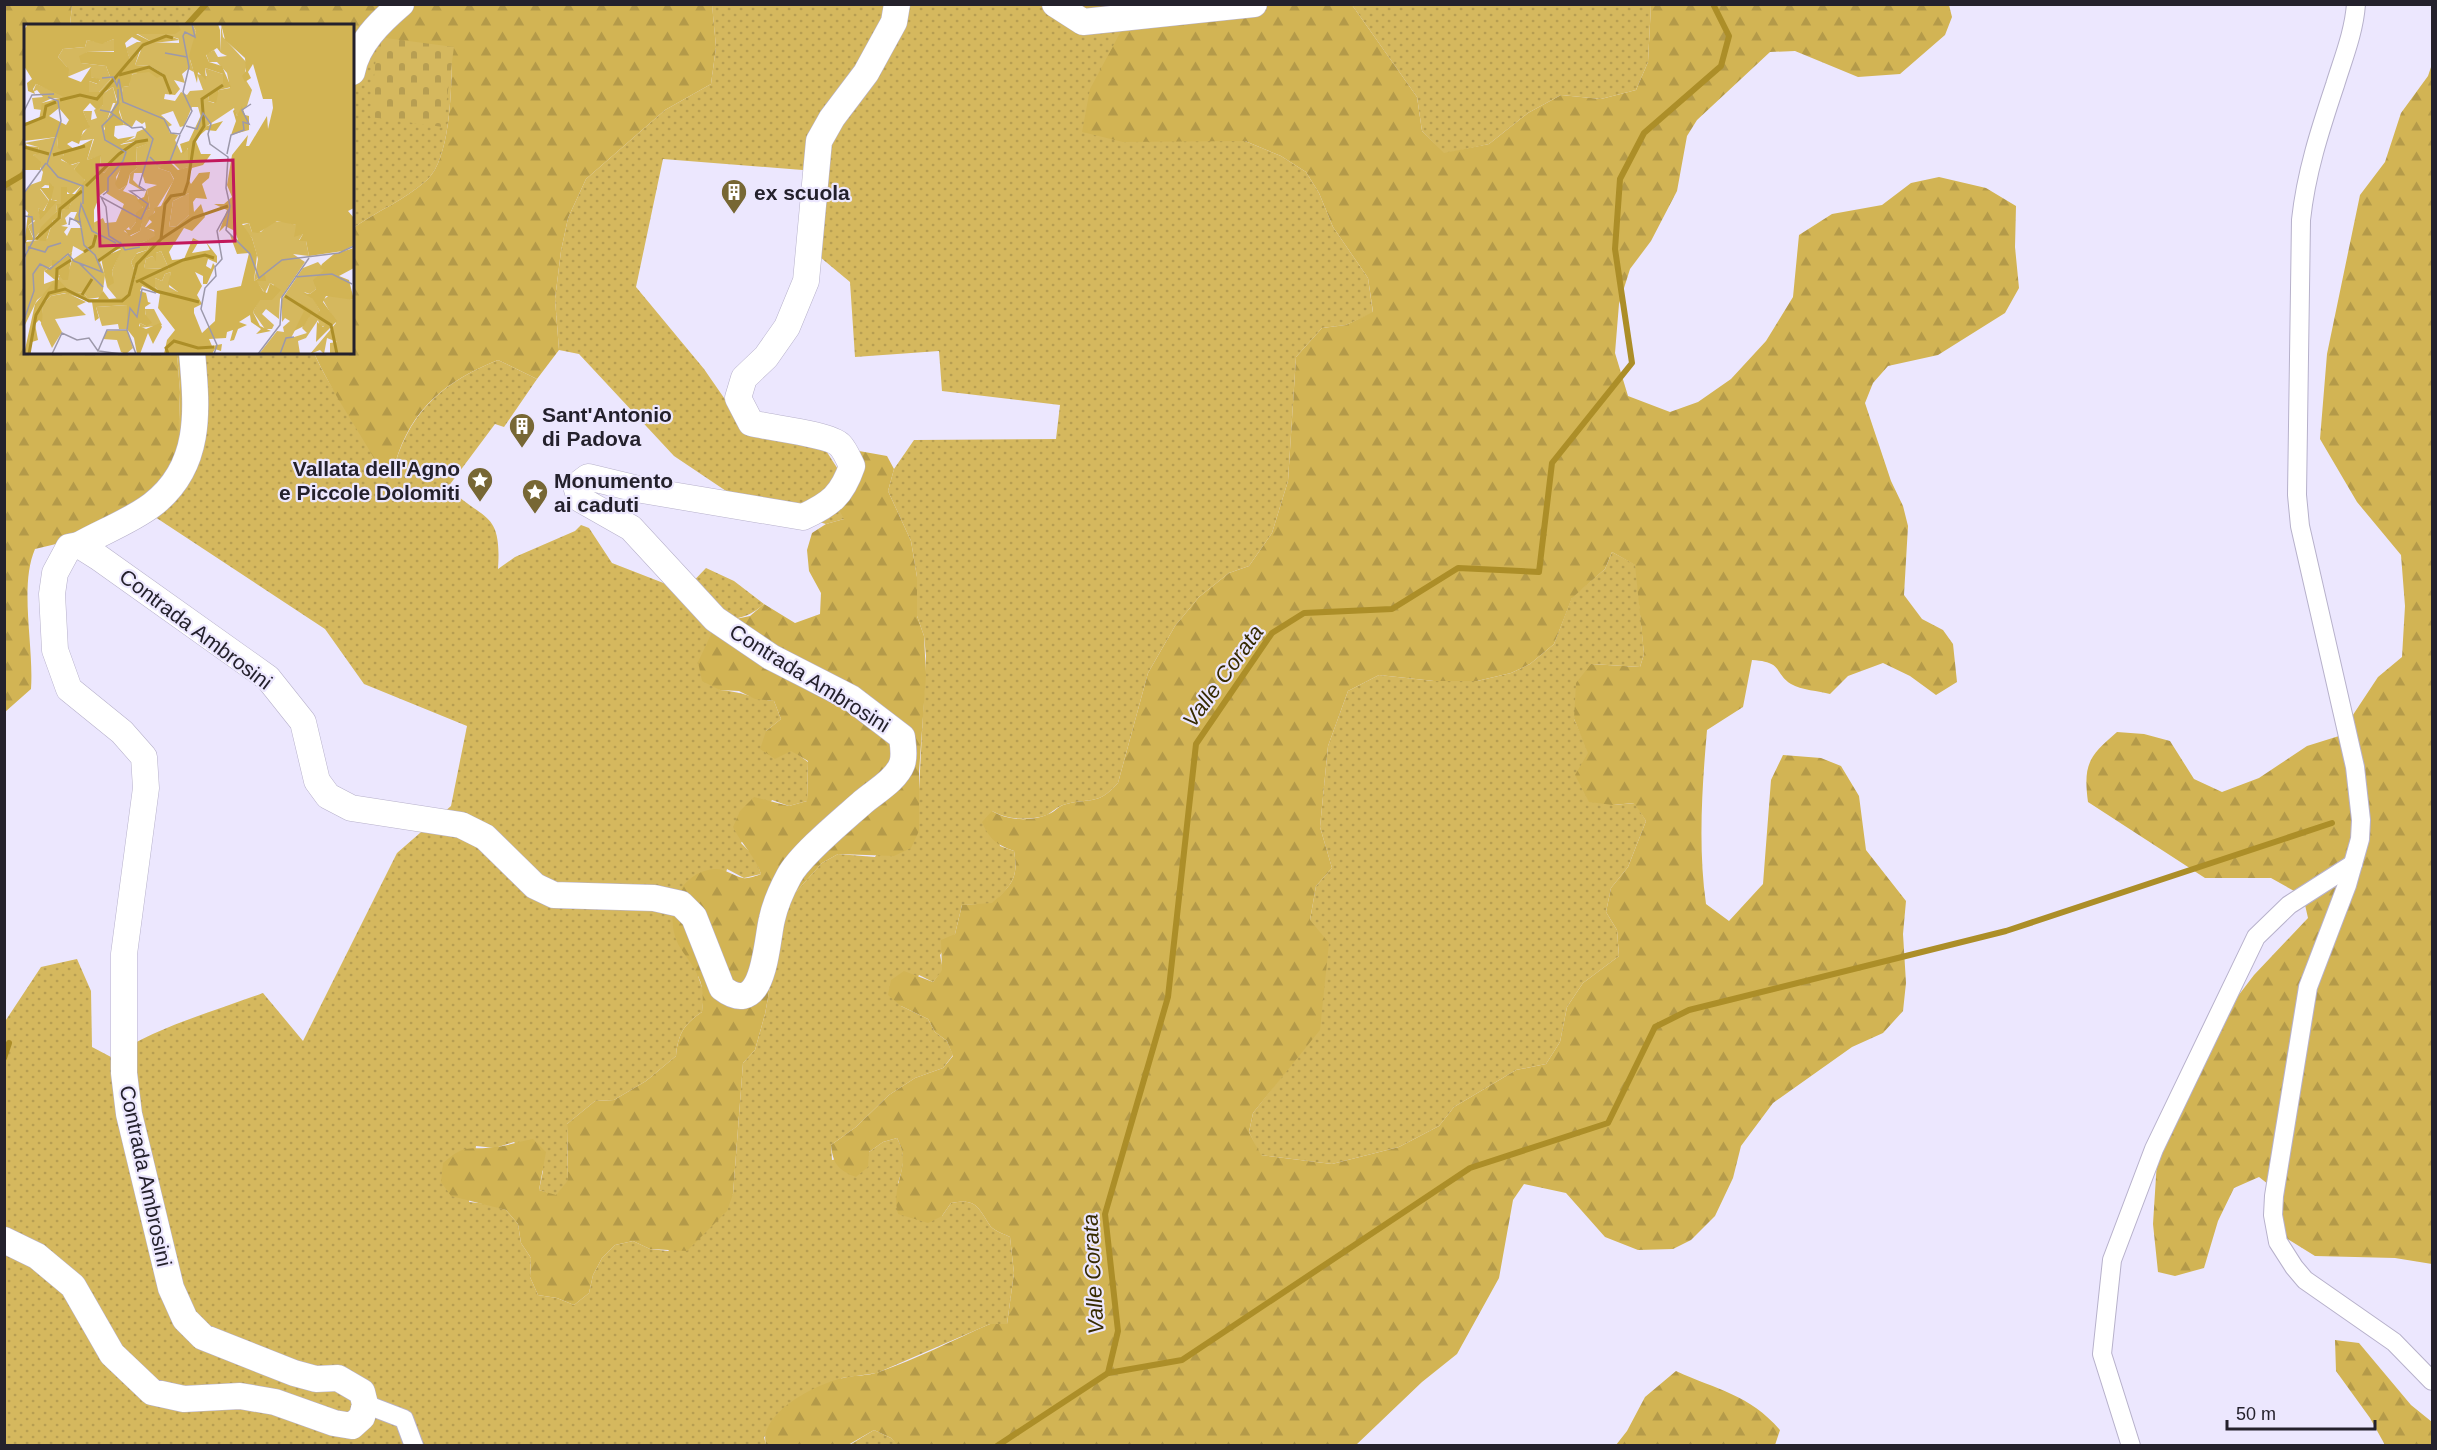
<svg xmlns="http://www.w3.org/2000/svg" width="2437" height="1450" font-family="Arial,sans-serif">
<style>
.grass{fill:url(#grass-dots)}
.forest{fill:url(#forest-firs);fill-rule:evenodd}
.cemetery{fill:url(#cemetery-stones)}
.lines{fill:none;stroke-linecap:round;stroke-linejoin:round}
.stream{stroke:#ac8e28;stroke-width:6}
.street-casing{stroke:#b7b1cb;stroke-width:20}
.secondary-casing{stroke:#b7b1cb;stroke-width:27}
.street{stroke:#fff;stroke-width:18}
.secondary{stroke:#fff;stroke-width:26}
.labels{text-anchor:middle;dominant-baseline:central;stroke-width:4.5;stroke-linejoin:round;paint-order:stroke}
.poi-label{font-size:21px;font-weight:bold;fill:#24212c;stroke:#ece7fe;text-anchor:start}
.street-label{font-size:21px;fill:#24212c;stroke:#ece7fe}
.water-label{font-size:22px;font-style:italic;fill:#362a00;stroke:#ece7fe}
.inset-river{fill:none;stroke:#ac8e28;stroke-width:3}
.inset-road{fill:none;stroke:#9c98aa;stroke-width:1.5}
.view{fill:#c2185b;fill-opacity:0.15;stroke:#c2185b;stroke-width:3}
.inset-edge{fill:none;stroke:#24212c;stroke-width:3}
</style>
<defs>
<pattern id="grass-dots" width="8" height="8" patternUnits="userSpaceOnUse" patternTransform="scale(1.5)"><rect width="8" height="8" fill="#d5b85e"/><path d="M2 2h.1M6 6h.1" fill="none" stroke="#b79e52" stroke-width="1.8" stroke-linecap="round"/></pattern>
<pattern id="forest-firs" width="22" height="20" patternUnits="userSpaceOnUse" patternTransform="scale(1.5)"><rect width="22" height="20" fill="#d2b454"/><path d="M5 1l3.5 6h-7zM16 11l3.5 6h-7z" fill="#b49a49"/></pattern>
<pattern id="cemetery-stones" width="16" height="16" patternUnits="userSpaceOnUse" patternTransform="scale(1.5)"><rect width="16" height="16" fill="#d5b85e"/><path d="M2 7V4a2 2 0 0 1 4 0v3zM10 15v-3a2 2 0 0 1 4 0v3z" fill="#b79e52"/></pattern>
</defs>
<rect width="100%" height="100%" fill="#ece7fe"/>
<!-- grass -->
<g class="grass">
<path d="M72,5h136l-25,20 -113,1z"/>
<path d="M712,5h504l-27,135 56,1 36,15 25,16 13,21 14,34 35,51 5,35 -27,12 -24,3 -26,29 -8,124 -16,52 -23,33 -20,7 -30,24 -24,29 -27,47 -30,110c-21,24 -30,14 -55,22 -6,2 -11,7 -16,10 -18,6 -39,5 -55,-4l8,35 14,5c5,28 -3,34 -22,53l-30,1 -7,29 -15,21 3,15 -10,12 -14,-7 -18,31 27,13 7,13 12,9 6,14 -10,13 -28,10 -26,17 -33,32 -25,18 1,15 37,-8 14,-10 14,-4c9,17 7,27 1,45l44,33 9,-13c24,-4 26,2 38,21 3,6 15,10 21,13l4,36 -7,51h-17l-113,49 -35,5 -78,59 2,8 -761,1 -1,-423 37,-56 36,-8 14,32 1,56 19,10c45,-30 101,-45 152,-64l40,48 94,-188 54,-47 16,-80 -103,-42 -39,-55 -173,-114 27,-96 1,-27 -3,-39h137c21,47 47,74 81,111 17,-56 51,-83 103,-104l39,19 -33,48 -9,-3 -47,63c35,35 54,22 50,82l17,-12 60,-26 6,-6 8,3 23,35 72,28 22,-23 28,13 30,23c-13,11 -16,11 -32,16 -37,11 -20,43 -12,70 19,1 35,9 54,11l7,18 -15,12 42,31 -1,39 -18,5 -17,-6 -31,43 14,14 6,17 -17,4 -17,-9 -29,107 6,17 -2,19c-18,12 -24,22 -26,44l-30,25 -32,19 -19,1 -28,23 1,57 -12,15 -17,-6 4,-19 -29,-29 -19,6 -19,-2 -7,56 19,2 18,6 12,14 3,19 10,15 -1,19 8,18 19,3 17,7 15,-12 4,-18 9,-17 13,-13 18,-4 17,8 18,2 65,-57 10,-131 12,-13 10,-36 20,-110 37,-41 16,-9 37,3 44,-67 7,-134 -2,-20 -7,-20v-39l-6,-36 -23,-50 6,-22 20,-29 142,-1 4,-34 -118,-14 -3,-40 -84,6 -5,-75 -48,-40 13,-71 -152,-12 -27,128 68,82 45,65 74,12 18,28 3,45 -18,5 -88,-25 -64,-43 -95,-102 -20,-4 -4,-51 6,-48 7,-33 18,-39 79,-69 46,-26 5,-37z"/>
<path d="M1352,5h299l-3,57 -12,28 -35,9 -40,-4 -33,18 -39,31 -45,10 -22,-23 -5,-34z"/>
<path d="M352,45l79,1 21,17c-1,30 -2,96 -25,117 -22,20 -50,31 -74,48z"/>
<path d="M1612,552l24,13 8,89 -4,13 -49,-3 -17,55 39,86 22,-2 11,18 -18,46 -17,21 -5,24 11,18 2,26 -36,27 -16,24 -7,35 -14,22 -30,6 -62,37 -15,19 -40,21 -67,17 -72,-9 -11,-23 4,-19 50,-64 7,-129 6,-34 16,-18 -12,-41 8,-81 20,-55 31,-16 55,6h43l34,-8 19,-9 24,-20 18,-47 33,-28z"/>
<path d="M874,1430l17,8 7,7 -50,1z"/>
</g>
<!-- forest -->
<g class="forest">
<path d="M208,4h504l4,43 -5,37 -46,26 -79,69 -18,39 -7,33 -6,48 4,51 -22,29 -39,-19c-52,21 -87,48 -103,104l-16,3c-21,-38 -47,-74 -65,-114l38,-1 1,-124c24,-17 52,-28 74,-48 23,-21 24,-87 25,-117l-21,-17 -78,-1 -1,-19h-169z"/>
<path d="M1216,4l136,1 65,92 5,34 22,22 45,-9 39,-31 33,-18 40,4 35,-9 12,-28 3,-57h298l3,12 -7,18 -45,39 -42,3 -63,-26 -25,1 -73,68 -10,16 -10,55 -26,50 -21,28 -11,35 -4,49 13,43 42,16 28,-10 33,-23 35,-38 27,-44 6,-62 33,-21 50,-9 29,-22 28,-6 47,11 30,18 -1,41 4,41 -14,25 -67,42 -50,11 -15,17 -8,20 26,78 12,25 5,20 -4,69 18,24 21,11 10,14 4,38 -21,13 -26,-19 -27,-13 -35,13 -18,18c-11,-3 -29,-4 -39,-10 -18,-12 -7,-22 -39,-24l-9,47 -36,23c-5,58 -9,117 -1,174l23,17 34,-37 8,-104 12,-25 38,3 20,8 18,30 7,54 40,51 -3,33 3,49 -3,28 -20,22 -31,14 -79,56 -32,43 -8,32 -18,38 -24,24 -18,9 -35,1 -33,-13 -39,-44 -42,-9 -11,16 -14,78 -42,76 -35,28 -66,63 -458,1 -7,-8 -17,-8 -26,15 -82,1c-8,-33 50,-62 77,-68 12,-3 25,-2 36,-6 38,-13 74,-32 111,-48h17l7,-51 -4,-36c-6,-3 -18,-7 -21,-13 -12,-19 -14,-25 -38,-21l-9,13 -14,7 -30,-9c-8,-32 15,-46 -1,-76l-14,4 -14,10 -1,15 -12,10c-18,-7 -23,-13 -25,-32l25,-18 33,-32 26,-17 28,-10 10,-12 -6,-15 -12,-9 -7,-13 -27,-13 -13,-11 3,-15 13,-9 29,11 9,-12 -1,-30 14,-6 7,-29 30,-2c19,-18 27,-24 22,-52 -17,-6 -25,-12 -32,-29l10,-11c16,10 41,11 59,2 4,-2 7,-6 12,-8 25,-8 34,2 55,-22l30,-110 27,-47 24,-29 30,-24 20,-7 23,-33 16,-52 8,-124 26,-29 24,-3 27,-13 -5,-34 -35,-51 -14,-34 -13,-21 -25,-16 -36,-15 -122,1 -41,-10 8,-43 31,-58 23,-23zM1612,552l23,13 9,89 -4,13 -49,-3 -15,19 -2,36 14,34 -13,22 14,27 24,3 21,-2 12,18 -18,46 -17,21 -5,24 11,18 2,26 -36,27 -16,24 -7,35 -14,22 -30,6 -62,37 -15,19 -40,21 -67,17 -71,-9 -12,-23 4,-19 67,-83 9,-87 -19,-23 6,-34 16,-18 -12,-41 8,-81 20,-55 31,-16 55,6h43l34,-8 19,-9 24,-20 18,-46 33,-29z"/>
<path d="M5,5h67l-2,20 -44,1v326l151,1 3,39 -2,55 -11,45 -111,52 -21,5c-16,37 -1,97 -4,140l-26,23z"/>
<path d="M2432,64v1200l-37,-6 -80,-2 -29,-18 -18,-54 -9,-7 -25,11 -16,33 -14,47 -29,8 -17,-4 -5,-48 4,-63 21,-42 20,-55 24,-47 32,-42 54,-57 -5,-22 -32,-18h-66l-117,-76c-5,-38 1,-46 29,-70l27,2 26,7 24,38 28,13 37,-14 48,-32 32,-10 39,-59 24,-20 3,-51 -4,-51 -44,-53 -37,-63 7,-85 33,-159 25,-33 16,-49 27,-37z"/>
<path d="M859,451l28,5 7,13 -6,22 23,50 6,36v39l7,20 2,39 -7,97v59l-8,17 -17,8 -56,-2 -16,9 -37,41 -20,110 -10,36 -12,13 -10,131 -6,17 -40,40 -37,-2 -17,-8 -18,4 -13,13 -9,17 -4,18 -15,12 -17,-7 -19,-3 -8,-18 1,-19 -10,-15 -3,-19 -12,-14 -55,-14 -10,-14 2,-19c24,-21 25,-12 52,-16 13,-1 25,-6 38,-8l13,13 -7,38 17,5 12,-15 -1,-56 28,-23 19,-1 32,-19 30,-25c2,-22 8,-32 26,-44 1,-13 2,-24 -4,-36 -5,-12 -14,-21 -20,-32 -13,-27 -3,-66 30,-74 15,-4 22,5 35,8 5,1 13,-2 18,-4 -6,-18 -19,-29 -28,-47l7,-16 14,-14 35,9 18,-5 1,-40 -17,-10 -16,8 -15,-10 6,-18 15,-12 -7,-18 -19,-2 -16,-8 -19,-1 -18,-9 -4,-19 16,-34 17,-8 19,-4 14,-12 31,19 25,-9 1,-21 -12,-22 -2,-21 5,-17 14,-9 18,-5 -13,-24z"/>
<path d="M2335,1340l24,3 52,62 21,17v23h-47l-15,-27 -34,-47z"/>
<path d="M1676,1371c41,19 73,23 104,59l-5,15h-159l11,-14 18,-34z"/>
</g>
<!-- cemetery -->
<path class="cemetery" d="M378,37l76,10 -11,80 -73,-10z"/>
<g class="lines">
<!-- stream -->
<g class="stream">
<path d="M186,26l20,-22"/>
<path d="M4,186l22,-13"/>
<path d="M4,1058l5,-15"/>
<path d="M1108,1373l74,-13 288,-192 138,-45 47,-96 34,-17 317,-79 326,-108"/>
<path d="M997,1446l111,-73 10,-42 -13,-117 63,-217 28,-253 76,-111 32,-20 88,-4 66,-41 81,4 13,-109 80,-100 -17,-114 5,-70 24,-46 77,-67 8,-30 -16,-32"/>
</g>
<!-- street casing -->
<g class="street-casing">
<g id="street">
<path d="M2356,4c-2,28 -13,55 -21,81 -15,45 -29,88 -34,135l-4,275 3,31 55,241 6,53 -1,19 -13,46 -39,102 -34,209 -1,19 5,27 16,25 11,13 89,62 38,39"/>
<path d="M365,1404l39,15 10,27"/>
<path d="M2131,1446l-29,-92 10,-94 42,-111 102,-212 33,-32 64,-41"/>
</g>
</g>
<!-- secondary casing -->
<g class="secondary-casing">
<g id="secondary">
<path d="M1055,4l28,18 171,-18"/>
<path d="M352,72c5,-28 28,-50 49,-68"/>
<path d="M79,545c23,-13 52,-24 73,-40 51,-39 45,-96 40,-153"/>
<path d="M4,1240l33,16 36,30 39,68 40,38 32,7 56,-3 35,6 59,21 18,3 10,-9 3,-13 -3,-12 -24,-14 -22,1 -22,-6 -91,-36 -18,-18 -14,-31 -42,-174 -5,-41v-119l22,-166 -2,-31 -22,-25 -53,-43 -14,-39 -3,-56 3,-21 14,-26 10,-2 19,12 170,121 35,44 14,59 11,15 23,12 110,17 24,12 50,49 19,9 100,3 27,6 13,13 28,71c43,33 44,-46 50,-69 3,-14 10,-30 17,-43 11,-21 55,-57 74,-74 13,-11 33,-22 39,-38 3,-8 1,-19 0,-27l-51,-39 -80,-41 -56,-38 -84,-91 -51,-29 -4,-13 12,-9 54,13 161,27c28,-13 39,-22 49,-51 -3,-6 -7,-16 -12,-21 -11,-11 -70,-17 -89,-22l-13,-25 6,-20 22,-21 21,-30 19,-46 13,-140 13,-23 34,-45 28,-51 3,-18"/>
</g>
</g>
<!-- street -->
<use href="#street" class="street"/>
<!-- secondary -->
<use href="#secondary" class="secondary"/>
</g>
<!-- icons -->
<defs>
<g id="building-pin" transform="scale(1.35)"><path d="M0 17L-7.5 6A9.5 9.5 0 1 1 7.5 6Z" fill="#776734" stroke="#ece7fe"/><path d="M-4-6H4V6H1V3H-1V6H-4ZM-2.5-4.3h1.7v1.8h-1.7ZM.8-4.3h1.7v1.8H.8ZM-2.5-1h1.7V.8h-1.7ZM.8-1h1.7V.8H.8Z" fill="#fff"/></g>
<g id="sight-pin" transform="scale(1.35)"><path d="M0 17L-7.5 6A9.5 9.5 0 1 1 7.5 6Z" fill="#776734" stroke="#ece7fe"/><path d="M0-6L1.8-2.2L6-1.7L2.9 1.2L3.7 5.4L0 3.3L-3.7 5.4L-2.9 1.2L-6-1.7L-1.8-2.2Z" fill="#fff"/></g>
</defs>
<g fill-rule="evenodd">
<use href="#building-pin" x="734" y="192"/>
<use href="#building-pin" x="522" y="426"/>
<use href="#sight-pin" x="480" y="480"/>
<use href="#sight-pin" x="535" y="492"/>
</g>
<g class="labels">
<!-- poi labels -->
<g class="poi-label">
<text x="754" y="192">ex scuola</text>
<text x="542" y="414">Sant'Antonio<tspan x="542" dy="24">di Padova</tspan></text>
<text x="460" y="468" text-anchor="end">Vallata dell'Agno<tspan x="460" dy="24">e Piccole Dolomiti</tspan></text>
<text x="554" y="480">Monumento<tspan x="554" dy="24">ai caduti</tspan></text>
</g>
<!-- street labels -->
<g class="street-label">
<text transform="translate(196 629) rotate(37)">Contrada Ambrosini</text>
<text transform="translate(810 678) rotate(32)">Contrada Ambrosini</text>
<text transform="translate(146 1176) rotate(78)">Contrada Ambrosini</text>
</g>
<!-- water labels -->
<g class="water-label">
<text transform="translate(1223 676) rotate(-54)">Valle Corata</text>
<text transform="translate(1093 1274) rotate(-93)">Valle Corata</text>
</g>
</g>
<!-- overview -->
<g transform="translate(24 24)">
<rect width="330" height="330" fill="#ece7fe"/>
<path d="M154,0h14l4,7 -6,29 4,12 -6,-3 -6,5 3,9 -11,-3 6,9 -5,6 -10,-1 -1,5 11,2 6,-9 6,3 3,-4 13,-1 -6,-16 10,2 -2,-8 18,6v10l-14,9 -1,8 6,2 5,-13 11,-2 -3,-15 -10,-11h-8l-3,-8 8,-4 4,7 9,-1 -6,-3v-29l2,13 24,26 -3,14 8,13 -5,16 -10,10 -3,-8 -30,20 -6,-21h-6l-8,19 -4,1 -7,-16 -12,4 11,10 -4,2 2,6 8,2 -3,5 6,13 6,-5 4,7 -3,12 -8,3 -8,-8 -14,6 12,4 4,8 -29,47 10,5v5l-12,5 7,2 -3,6 -10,3 -6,9 5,12 -7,23 -12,2 -10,-12 6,-8 -1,-8 9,-22 -8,1 -13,12 5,13 -3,22 -14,2 -5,-7 -11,2 -12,-9 -2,-9h9l5,-16 12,-8 -11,-6 -1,6 -28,19v13l11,-4 -3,8 -15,12 -13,27 2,-85 21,-3 6,-19 8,-1 1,-9 7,-2 3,-8 12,-8 2,26 8,16 -1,-11 10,-5 2,5 11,-1 8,-18 -18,-11 1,-12 9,-14h6l-6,10 3,13 8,-5 -4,6 13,5 7,10 -7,16 -6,8 -1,-3 -5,4 7,5 9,-5 4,-20 6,-2 -3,-20 10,-4 -12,-2 -3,-10h-8l-1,7 12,12 -16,-9 1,-9 7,-6 -1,-20 10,-4 -3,-4 -24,4 16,-6 2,-6 9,-4 -1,-6 -3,2 -6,-4 -4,7 -8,-2 -5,-16 4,-22 6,-1 1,-11 15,-4 18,3 -13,-8 -15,-1 6,-15 -11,10 -4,-12 11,-6 42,1v-4l-9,-3 -20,5 -14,-8h35zM47,188h6l-3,7 8,9h-11l-4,8 -3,-4 4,-5 -7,-1 6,-2 -2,-6zM90,15l1,12 -28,1 -6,11 25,3 5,13 -12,13h-10v-11l8,3 3,-4 -9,-3v-10l-24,10v-10l-9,-10 5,-8 22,-2 2,-7 16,3zM12,60l28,11v4l-12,-1 -10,5v7l-8,-1 -2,-11 11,-1 -6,-7 -4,2zM89,63l4,16h-4l-9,26 19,22 -19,22 -4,-3 1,-14 -14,4 7,-21 -17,2 12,-15 -6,-15h9l-1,9 6,-2 -3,-8 9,-5 -2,-10zM33,113l1,10 6,8 -3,5 11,5 8,-3 -6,7 10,6 1,7 -14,13 -10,-8v17h-5l1,7 -23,28 -6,-13 7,-5 -11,-13v-14l6,-9 11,-4 2,-9 -10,-17 7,-2 -2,-6 -14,-4zM21,161l8,1 -3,9 2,6 5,-1 -17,16 -2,-8 5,3 6,-10 -9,-12zM165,169v22l-12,11 -8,1 4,-26zM260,197l12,4v7l7,2 -4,6 7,1 3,15 -16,-2 12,8 -25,37 -1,20 -13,-10 -4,5 12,11 -2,4h-7l-12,-17 6,-12 9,-1 6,-14 -4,-2 -5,10 -9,-12 4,-4 -6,4 4,-22 -6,-21 -11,-12 8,-3 3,9h9l9,-10zM137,227l8,18 -25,-1 2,-9 6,-3 4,4v-7zM294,238l7,8 -10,9 1,10 -6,5 -6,-2 10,7 13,26 -7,2 -2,-7 -12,18 -8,3 2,13h-41l18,-23 7,1 -1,-5 7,-6 -5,-3 -3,4v-23l21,-31zM276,278l8,7 1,8 -7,11 5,5 -16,5 14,-27zM147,248l-2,15 9,5h-18l-5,-5v-9l7,3 3,-7zM43,269l19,9 -9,4 9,9 -31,4 7,13 -10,16 -11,-24 2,-20 8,-8zM307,270l23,6 -1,54h-23v-11l7,-1 -10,-4 -3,16 -4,-4 -10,4 26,-31 -13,-23zM103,281v24h-8l-1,-5 -16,2 -6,-19zM121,285h9l8,16 -22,3v-5l6,3zM103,306l6,18 -7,6 -5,-2 -4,-12 -14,-1 4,-8z" fill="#d5b85e" fill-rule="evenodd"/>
<path d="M4,0h150l3,6 -6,4h-39l14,7 20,-5 10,4 -35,4 -13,-7 -7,6 5,17 11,-13 -6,18 15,1 13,9 -6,3 -8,-6 -17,2 -3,12 -6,1 -4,25 5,13 -9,1 -1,10 4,3 17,-3 -15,9 24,-5 3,4 -11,4 1,20 -7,6 -3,11 -8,5 -4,-6 6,-17 -11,8 -2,14 -8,6 -6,15v25l-12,-24 2,-18 -12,7 -3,9 -7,1 -1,9 -8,1 -7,21 -19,-1 -3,6 4,-33 7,6 -7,7 5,12h4l4,-11 16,-16 -1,-7h5v-17h6v7h8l10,-14 -11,-11 6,-7 -10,3 -10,-7 4,-3 -6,-7 -1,-11 -33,4 3,5 11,1 2,7 -7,1 8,7 -1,8h-16v-47l15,-3 3,-17 22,-6 -28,-13 -3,5 2,5 -7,-3 -1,-8 5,-4 -8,-13v-36zM90,15v13h-27l-8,4 2,7 25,3 5,13 -12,13h-10v-11l9,3 2,-5 -9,-2v-10l-10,15 -13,-5 1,-8 -11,-12 5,-8 22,-2 2,-7 15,4zM89,63l4,13 -12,24v14l17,13 -18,22 -4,-3 1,-15 -14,5 6,-21 -19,10 -7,-5 5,-3 7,3 4,-13 7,-4 -7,-16 7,-8 7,7 6,-5v-12zM35,84l10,12 -3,5 -17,-9zM168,0h26l2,6 1,23 -4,-5 -11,7 3,7 13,4 9,21 -12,3 -3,13 -8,-2 1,-8 14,-9v-10l-18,-6 1,12 -8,-8 -1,11 -8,-27 7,-25zM197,0h133v184l-6,3 6,7v27l-11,6 -34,5 -3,-15h-7l4,-7 -9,3 2,-12 -19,-4 -19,12 -6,-1 -3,-9 -7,1 10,14 5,17 -3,26 11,-7 1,7h-9l6,10 4,2 3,-10 11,7 -9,10h-12l-7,12 7,14 11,5 -15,3 5,-5 -10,-7 -1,-7 -11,7 8,3 -9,4 -4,11 -4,1 3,-11 -6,2 -1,6 -17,1 3,7 10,-2 -1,7 9,3 -15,-5 -3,5h-48l3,-14 8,-10 -17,-22 2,-14 -18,-8 -2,5 6,2 2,9 3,1 -6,4v7l7,9 -6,3 -6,-3 -1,3 7,3 14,-6 2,4 -9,17 -5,-11 -8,21h-3l-3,-16 -7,-9v-24l-31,2 3,11 -4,3 -3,-19 -27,-9 -14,3 -8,8 -1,19 -3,-3 -4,4 3,16 -6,2 -2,12h-6l11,-50 20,-24 -11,-9 8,-5v-6l8,1 12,-9 -4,28h-5l-4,-5 -1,4 14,15 11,-2 5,7h10l5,-8 6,8 20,-2 7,-23 -5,-12 5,-8 11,-4 3,-6 -6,2 -1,-4 12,-6 -1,-6 -9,-2 7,-6 -4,-4 7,-6 -1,-4 7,-2 13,-27 -4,-7 -12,-4 11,-7 9,9 10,-3v-19l-5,6 -3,-10 9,-3 13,-28 2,14 19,-6 -7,10 -10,-1 -11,9 6,15h10l-8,11 -11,3 -4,11 3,5 8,-11 11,-1 -1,6 -7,6 5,15 -11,-1 -3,4 1,10 7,-8 4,13 -13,14 -8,-3 -15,24 3,8 12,-1 9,-21 6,3 -7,12 18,-3 -4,-8 11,14v7l-9,-4 -2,7 5,3 2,-6 2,3 -8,18h-4v-8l-8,-4 7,14 -5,9 5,9 -8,4v5l8,20 13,-12 2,-30 24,-5 8,-33 -12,1 -7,-19 8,5 -3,-9 -10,-5 -6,6 8,-22 -13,-6h10l8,-7 -5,-12 5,-30 16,-20 -2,11h3l18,-30 1,13 5,-21 -1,-9h-9l-10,-35 -5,8 3,6 -6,4 -3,-6 4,-5 -1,-13 -20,-18zM165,169v22l-12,11 -8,1 4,-26zM137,227l8,18 -25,-1 2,-9 6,-3 4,5v-8zM147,248l-3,12 10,8h-18l-5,-5v-9l7,3 3,-7zM218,82l3,9 4,1v14l-18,5 5,-14 -3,-10 2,-2 2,7zM25,158l5,5 -3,13 6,1 -17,19 -2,-12 6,3 5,-11 -9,-12h9zM123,165l3,20 -5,2 -5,20 -11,5 -5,-7 6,1 6,-8v-9l7,-6 -6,-7 7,-3zM330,224v20l-15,8 10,4 5,20 -28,-4 -3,6 14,19 -21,21 1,-20 6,5 3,-4 -9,-9 3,-3 -7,-12 -10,-6 7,1 6,-5 -3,-9 11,-10 -4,-2 2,-4 12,-10zM98,225l-10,22 2,12 -7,4 -6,-29zM276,278l13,9 -9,15 -10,5 10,-20 -5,-5z" fill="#d2b454" fill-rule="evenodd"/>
<path class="inset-river" d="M95,51l30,-8 15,9 7,18M36,76l20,-5 17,4 46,-54 23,-9 7,2M0,101l20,-8 2,-11 10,-4M0,123l25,7M29,131l32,-9M62,162l33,-32 17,-12 12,-2M12,215l23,-21 1,-9 22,-18M137,215l32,-21 35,-12M60,228l9,-6 3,-11M74,237l23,-16M115,256l17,11 43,11M112,258l47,-22 22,-5 9,3M32,266l1,-21 14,-9M58,271l10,-16M261,272l46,29 6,29M5,330l7,-39 13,-22 16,-4 24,12h33l7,-6 8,-31 24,-25 4,-35 6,-8 13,-2 4,-12 6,-40 10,-16 -2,-27 21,-14M144,330l-2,-6 8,-7 24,7 16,-1"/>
<path class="inset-road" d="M141,29l22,4M78,54l11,-1 4,9 2,-7 4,23 41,17 7,14 9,1 12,-23 -9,-19 6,-25 -6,-31 2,-4 10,5 -3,-13M24,73l10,4 3,20 -14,43 11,13 25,9v18M76,86l10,2 22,16 10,-1 11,12 -14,47 6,4 -15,1 18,13 -7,15 -40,-22 5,10 3,29 11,7M0,87l8,-16 22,-1M87,89l7,-10v-14M162,102l11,3 6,-16 8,11 -3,10 2,10 18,13 -2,31 4,18 -4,24 24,24 9,24 23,-18 57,-7 15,-7M203,130l4,-19 13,-5 -1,-8 6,2 -7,-14 9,-6M126,133l7,7 13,-3 10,-26M0,169l22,-30M79,171l5,-4v-13l15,-17 3,-9 -21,-12 -3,-14 11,-11M0,192l8,1 2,22 -10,19M45,201l1,-7 11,5M96,218l5,8 15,-3M4,223l17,5 3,-5 13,-4M55,239l24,24M271,253l37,-3 20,10M0,296l10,-29 -1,-17 7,-10 10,5 18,-15 6,7 28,11 -7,-17 -11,-10 -5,-30 2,-11 11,27 24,12M103,306l3,-22 7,9 5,-28 14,4M75,327l22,3M28,330l10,-21 15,7 12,-2 9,13 9,-21h20l9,24M190,330l3,-9 -16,-36 4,-21 11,-12 -1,-9 7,-8 -5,-28 12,-22M234,330l22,-29 2,-28 27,-39M256,330l6,-16 8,-1"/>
<path class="view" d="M209,136l2,81 -135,5 -3,-81z"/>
<rect width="330" height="330" class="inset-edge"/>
</g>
<!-- border -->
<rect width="2437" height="1450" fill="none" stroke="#24212c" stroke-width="12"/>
<!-- scale -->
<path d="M2227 1420v9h148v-9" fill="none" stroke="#24212c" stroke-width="3"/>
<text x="2236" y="1420" font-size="18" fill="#24212c" stroke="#ece7fe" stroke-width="4.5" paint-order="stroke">50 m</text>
</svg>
